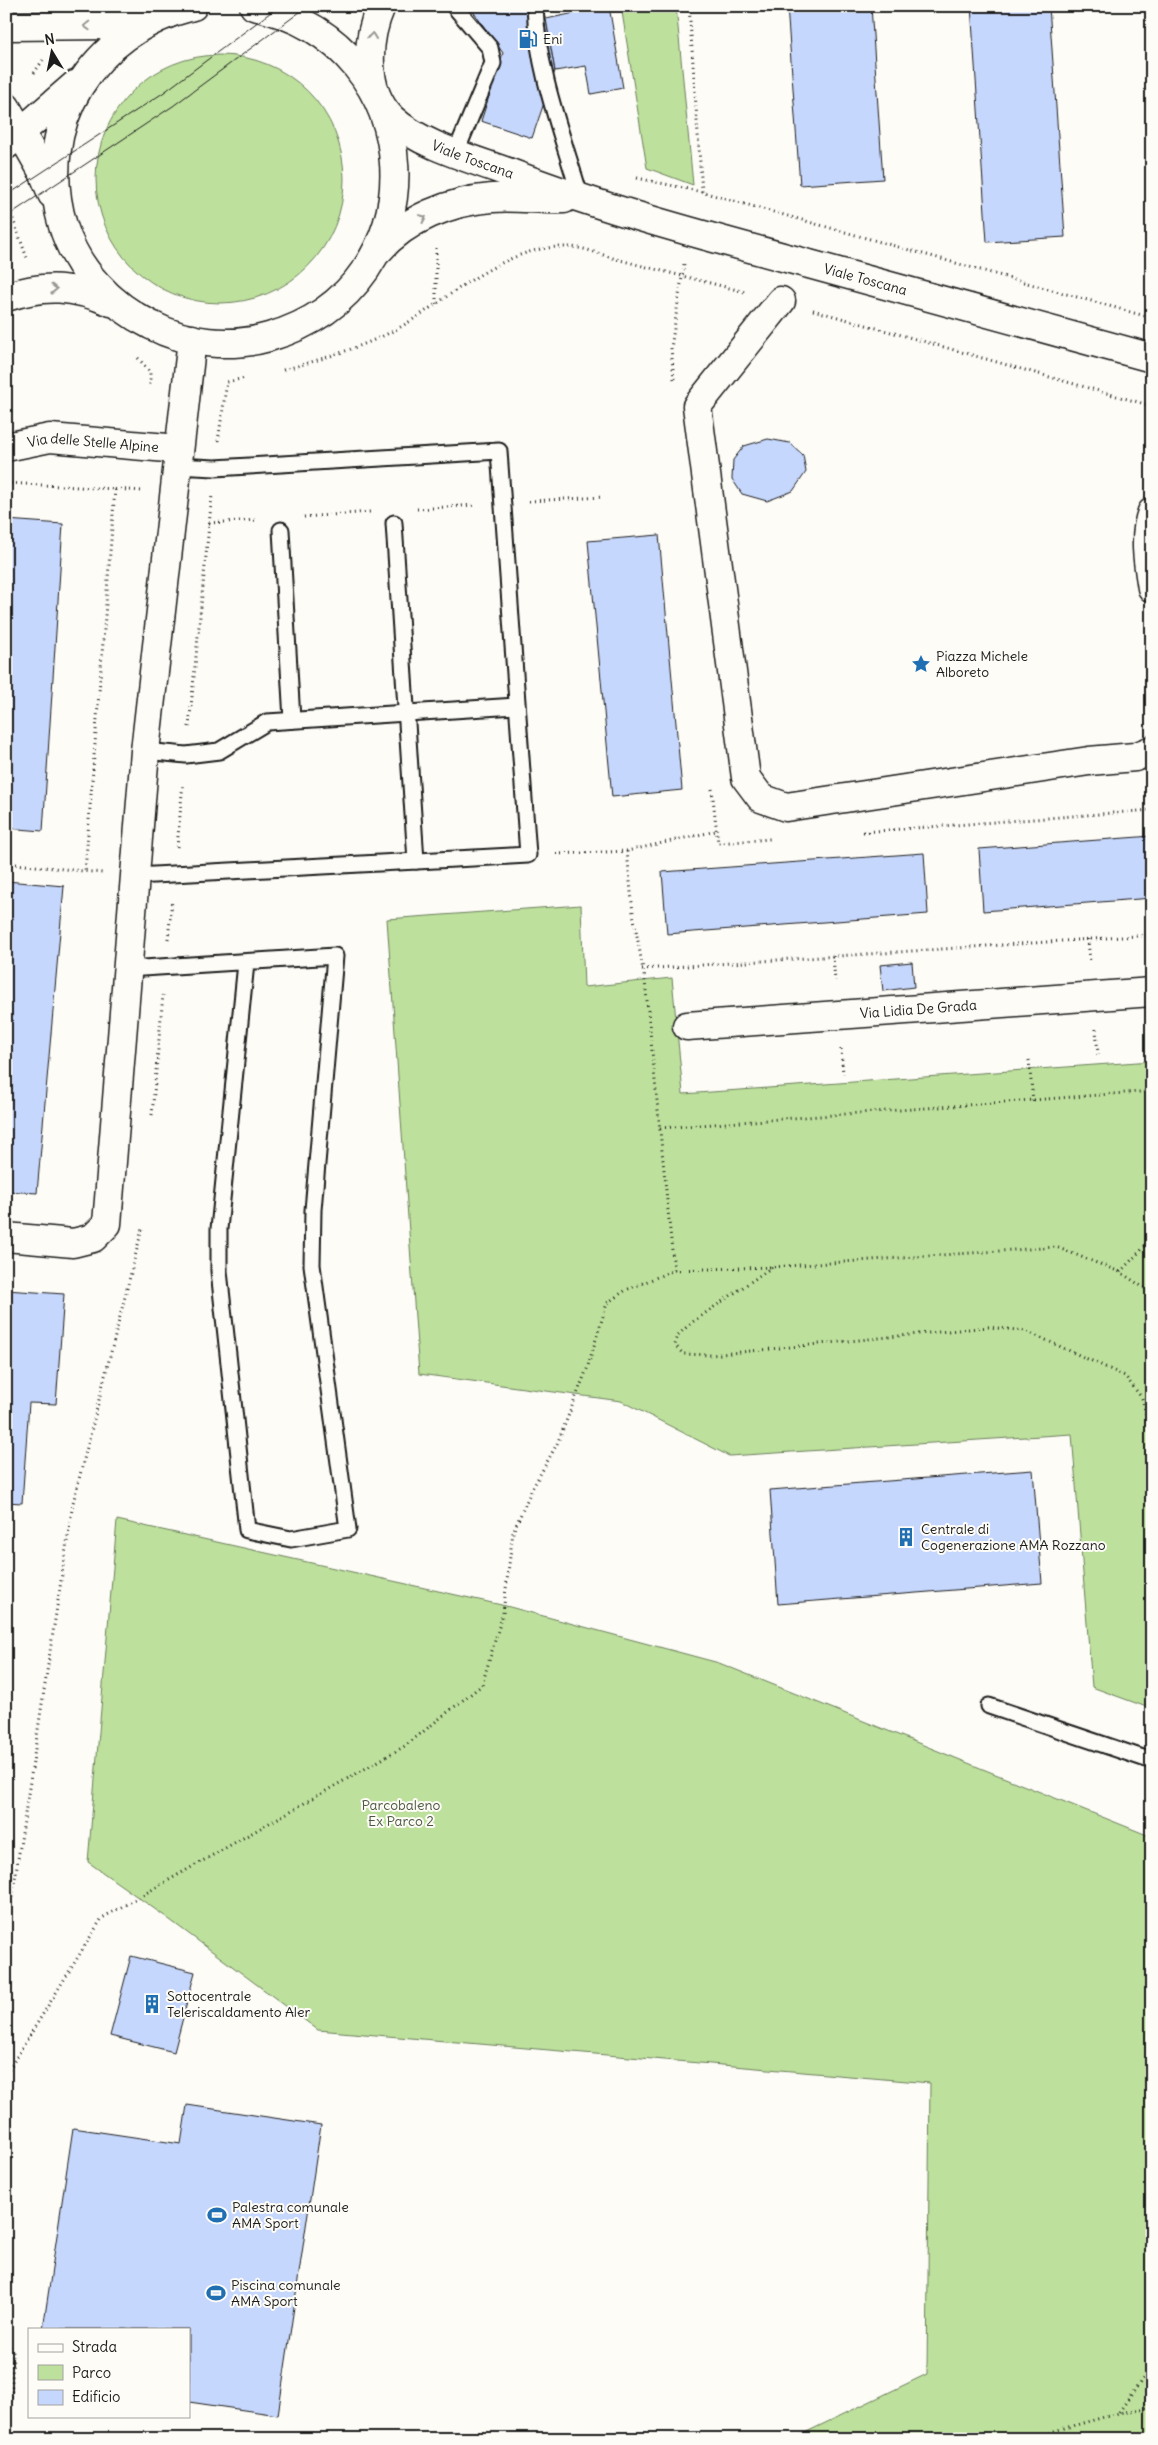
<svg xmlns="http://www.w3.org/2000/svg" width="1158" height="2445" font-family="Delius,sans-serif">
<style>
.green{fill:#bde19c;stroke:#6c7e5c}
.building{fill:#c6d7fd;stroke:#1c1c1c}
.lines{fill:none;stroke-linecap:round;stroke-linejoin:round}
.lane-casing{stroke:#1c1c1c;stroke-width:19}
.street-casing{stroke:#1c1c1c;stroke-width:31}
.secondary-casing{stroke:#1c1c1c;stroke-width:31}
.path{stroke:#1c1c1c;stroke-width:3;stroke-dasharray:1 4;stroke-linecap:butt}
.lane{stroke:#fdfcf7;stroke-width:15}
.street{stroke:#fdfcf7;stroke-width:28}
.secondary{stroke:#fdfcf7;stroke-width:28}
.tram{stroke:#1c1c1c;stroke-width:1}
.oneway{stroke:#989794}
.labels{text-anchor:middle;dominant-baseline:central;stroke-width:4;stroke-linejoin:round;paint-order:stroke}
.poi-label{font-size:14px;fill:#1c1c1c;stroke:#fdfcf7;text-anchor:start}
.street-label{font-size:14px;fill:#1c1c1c;stroke:#fdfcf7}
.park-label{font-size:14px;fill:#4c5742;stroke:#fdfcf7}
</style>
<rect width="100%" height="100%" fill="#fdfcf7"/>
<filter id="ink" filterUnits="userSpaceOnUse"><feTurbulence type="fractalNoise" baseFrequency=".02" numOctaves="2"/><feDisplacementMap in="SourceGraphic" scale="10" xChannelSelector="R" yChannelSelector="G"/><feConvolveMatrix kernelMatrix="1 2 1 2 8 2 1 2 1" color-interpolation-filters="sRGB"/></filter>
<g filter="url(#ink)">
<!-- green -->
<g class="green">
<path d="M621,6h55l17,179 -46,-17z"/>
<circle cx="220" cy="179" r="124"/>
<path d="M581,905l3,82 88,-9 11,116 469,-33v648l-60,-22 -20,-253 -343,22 -108,-55 -202,-27 -32,-455z"/>
<path d="M117,1520l389,86 213,57 433,174v602h-360l135,-65 3,-291 -612,-53 -152,-113 -78,-55z"/>
</g>
<!-- building -->
<g class="building">
<path d="M469,6h68l9,13 9,52 -23,67 -51,-17 22,-68z"/>
<path d="M574,6h35l14,82 -32,6 -5,-28 -31,5 -9,-52 29,-6z"/>
<path d="M787,6h84l12,173 -83,6z"/>
<path d="M971,6h78l16,231 -78,5z"/>
<path d="M768,439l22,4 13,12 3,17 -13,19 -26,10 -25,-7 -10,-15 1,-19 11,-14z"/>
<path d="M6,520l57,4 -20,307 -37,-3z"/>
<path d="M659,535l23,255 -70,7 -24,-256z"/>
<path d="M1152,836v62l-169,13 -4,-62z"/>
<path d="M924,853l4,61 -261,20 -5,-62z"/>
<path d="M6,881l58,5 -27,307 -31,-2z"/>
<path d="M912,962l2,25 -31,4 -3,-26z"/>
<path d="M6,1290l58,4 -8,110 -27,-1 -7,100 -16,-1z"/>
<path d="M1033,1470l9,113 -264,21 -8,-114z"/>
<path d="M131,1956l64,16 -21,80 -64,-16z"/>
<path d="M187,2105l134,20 -43,290 -89,-13v-73h-146l30,-201 108,16z"/>
</g>
<g class="lines">
<!-- lane casing -->
<g class="lane-casing">
<g id="lane">
<path d="M454,6l36,42 3,15 -37,89"/>
<path d="M535,6c2,65 28,131 46,193"/>
<path d="M394,523l22,338"/>
<path d="M281,530l11,190"/>
<path d="M145,751l41,4 33,-4 48,-29 250,-16"/>
<path d="M135,876l393,-21 -29,-404 -284,17 -39,-2"/>
<path d="M127,969l208,-13 -22,254 -1,55 36,264 -57,10 -44,-9 -28,-259v-42l27,-266"/>
<path d="M989,1706l163,55"/>
</g>
</g>
<!-- street casing -->
<g class="street-casing">
<g id="street">
<path d="M781,301l-84,105 49,372 15,20 25,9 303,-46 46,-4 17,-7"/>
<path id="s1" d="M6,447l44,-9 129,11"/>
<path d="M1152,512c-9,24 -4,52 0,76"/>
<path id="s2" d="M687,1026l465,-34"/>
<path d="M6,1237l67,6 20,-5 14,-14 38,-473 47,-412"/>
</g>
</g>
<!-- secondary casing -->
<g class="secondary-casing">
<g id="secondary">
<path d="M193,6c-101,25 -160,118 -130,220 14,44 47,79 88,99 36,19 79,23 118,12 175,-50 164,-294 -15,-331"/>
<path id="s3" d="M381,6c-15,34 -18,85 11,113 29,27 84,41 121,55 97,37 196,63 296,90 114,31 228,62 343,94"/>
<path d="M6,26l106,-1 32,-7"/>
<path d="M6,107l37,65 9,22"/>
<path d="M6,145l69,-60"/>
<path d="M379,250c27,-31 72,-49 113,-52 23,-2 48,2 72,1"/>
<path d="M6,297c39,-13 68,-11 105,5"/>
</g>
</g>
<!-- path -->
<g class="path">
<path d="M689,6l13,186"/>
<path d="M34,73l9,-13"/>
<path d="M637,178l65,14 450,126"/>
<path d="M6,200l21,58"/>
<path d="M436,248v57"/>
<path d="M813,310l339,96"/>
<path d="M138,358l12,14v13"/>
<path d="M283,370c39,-11 78,-22 114,-41 52,-29 107,-85 171,-82 17,0 36,9 52,13 41,11 83,21 125,32"/>
<path d="M674,379l-3,-31 13,-84"/>
<path d="M218,441l9,-59 18,-4"/>
<path d="M6,483l109,6 -30,382"/>
<path d="M115,489l27,2"/>
<path d="M529,501l74,-4"/>
<path d="M417,509l58,-4"/>
<path d="M304,517l66,-5"/>
<path d="M209,523l47,-3"/>
<path d="M189,727l23,-232"/>
<path d="M712,789l6,54 52,-4"/>
<path d="M863,832l289,-22"/>
<path d="M177,847l6,-64"/>
<path d="M556,854l71,-3 89,-20"/>
<path d="M6,863l96,10"/>
<path d="M168,939l4,-39"/>
<path d="M1088,939l2,24"/>
<path d="M833,956l2,25"/>
<path d="M642,969l510,-34"/>
<path d="M1096,1029l2,26"/>
<path d="M841,1049l2,25"/>
<path d="M1029,1060l4,41"/>
<path d="M152,1115l11,-120"/>
<path d="M660,1128l492,-37"/>
<path d="M772,1267l-81,56 -13,12 -3,10 8,9 28,1 277,-28 38,4 99,45 17,22 10,40"/>
<path d="M674,1270l98,-3 284,-20 64,25 32,21"/>
<path d="M1120,1272l32,-33"/>
<path d="M6,1937l67,-434 69,-274"/>
<path d="M6,2074l96,-156 303,-172 77,-61 21,-72 10,-81 19,-43 25,-45 30,-75 20,-66 19,-13 48,-20 -29,-289 -12,-68 -6,-62"/>
<path d="M6,2344l7,6 -3,89"/>
<path d="M1119,2412l33,-46"/>
<path d="M1025,2439l94,-26 33,-6"/>
</g>
<!-- lane -->
<use href="#lane" class="lane"/>
<!-- street -->
<use href="#street" class="street"/>
<!-- secondary -->
<use href="#secondary" class="secondary"/>
<!-- tram -->
<g class="tram">
<path d="M6,196l157,-103 116,-87"/>
<path d="M6,217l167,-111 135,-100"/>
</g>
</g>
<!-- one-way arrows -->
<defs><path id="oneway-chevron" d="M-2-3.5L2.5 0L-2 3.5" fill="none" stroke-width="1.6" stroke-linecap="round" stroke-linejoin="round" transform="scale(1.25)"/></defs>
<g class="oneway">
<use href="#oneway-chevron" transform="translate(87 26) rotate(178)"/>
<use href="#oneway-chevron" transform="translate(372 36) rotate(-83)"/>
<use href="#oneway-chevron" transform="translate(423 218) rotate(-24)"/>
<use href="#oneway-chevron" transform="translate(54 289)"/>
</g>
</g>
<!-- icons -->
<defs>
<g id="fuel-bare" transform="scale(1.5)"><path d="M-5.5-6h7V0h2V4h1.3V-2.5L3-4.5l.8-.8L6-3V5H2.5V1h-1V6h-7ZM-4.2-4.7v3.2H.2V-4.7Z" fill="#1f6fb2" stroke="#fdfcf7" stroke-width="2.5" paint-order="stroke"/></g>
<g id="sight-bare" transform="scale(1.5)"><path d="M0-6L1.8-2.2L6-1.7L2.9 1.2L3.7 5.4L0 3.3L-3.7 5.4L-2.9 1.2L-6-1.7L-1.8-2.2Z" fill="#1f6fb2" stroke="#fdfcf7" stroke-width="2.5" paint-order="stroke"/></g>
<g id="building-bare" transform="scale(1.5)"><path d="M-4-6H4V6H1V3H-1V6H-4ZM-2.5-4.3h1.7v1.8h-1.7ZM.8-4.3h1.7v1.8H.8ZM-2.5-1h1.7V.8h-1.7ZM.8-1h1.7V.8H.8Z" fill="#1f6fb2" stroke="#fdfcf7" stroke-width="2.5" paint-order="stroke"/></g>
<g id="stadium-bare" transform="scale(1.5)"><path d="M0-5a6.5 5 0 1 0 0 10a6.5 5 0 1 0 0-10ZM-3.5-1.8h7v3.6h-7Z" fill="#1f6fb2" stroke="#fdfcf7" stroke-width="2.5" paint-order="stroke"/></g>
</defs>
<g fill-rule="evenodd">
<use href="#fuel-bare" x="528" y="39"/>
<use href="#sight-bare" x="921" y="664"/>
<use href="#building-bare" x="906" y="1537"/>
<use href="#building-bare" x="152" y="2004"/>
<use href="#stadium-bare" x="217" y="2215"/>
<use href="#stadium-bare" x="216" y="2293"/>
</g>
<g class="labels">
<!-- poi labels -->
<g class="poi-label">
<text x="543" y="39">Eni</text>
<text x="936" y="656">Piazza Michele<tspan x="936" dy="16">Alboreto</tspan></text>
<text x="921" y="1529">Centrale di<tspan x="921" dy="16">Cogenerazione AMA Rozzano</tspan></text>
<text x="167" y="1996">Sottocentrale<tspan x="167" dy="16">Teleriscaldamento Aler</tspan></text>
<text x="232" y="2207">Palestra comunale<tspan x="232" dy="16">AMA Sport</tspan></text>
<text x="231" y="2285">Piscina comunale<tspan x="231" dy="16">AMA Sport</tspan></text>
</g>
<!-- street labels -->
<g class="street-label">
<text stroke="none"><textPath href="#s3" startOffset="211">Viale Toscana</textPath></text>
<text stroke="none"><textPath href="#s3" startOffset="622">Viale Toscana</textPath></text>
<text stroke="none"><textPath href="#s1" startOffset="88">Via delle Stelle Alpine</textPath></text>
<text stroke="none"><textPath href="#s2" startOffset="232">Via Lidia De Grada</textPath></text>
</g>
<!-- park labels -->
<g class="park-label">
<text x="401" y="1805">Parcobaleno<tspan x="401" dy="16">Ex Parco 2</tspan></text>
</g>
</g>
<!-- margin -->
<rect width="1158" height="2445" fill="none" stroke="#fdfcf7" stroke-width="25"/>
<rect x="12" y="12" width="1133" height="2420" fill="none" stroke="#1c1c1c" stroke-width="2" filter="url(#ink)"/>
<!-- legend -->
<rect x="28" y="2328" width="162" height="90" fill="#fdfcf7" stroke="#a3a29f"/>
<rect x="38" y="2344" width="25" height="8" fill="#fdfcf7" stroke="#a3a29f"/>
<text x="72" y="2352" font-size="15" fill="#1c1c1c">Strada</text>
<rect x="38" y="2365" width="25" height="15" fill="#bde19c" stroke="#a3a29f"/>
<text x="72" y="2378" font-size="15" fill="#1c1c1c">Parco</text>
<rect x="38" y="2390" width="25" height="15" fill="#c6d7fd" stroke="#a3a29f"/>
<text x="72" y="2402" font-size="15" fill="#1c1c1c">Edificio</text>
<!-- north arrow -->
<g transform="translate(52 52) rotate(350)" stroke="#fdfcf7" stroke-width="4" paint-order="stroke">
<path d="M0-4L9 19L0 12L-9 19Z" fill="#1c1c1c"/>
<text y="-8" font-size="14" font-weight="bold" text-anchor="middle" fill="#1c1c1c">N</text>
</g>
</svg>
